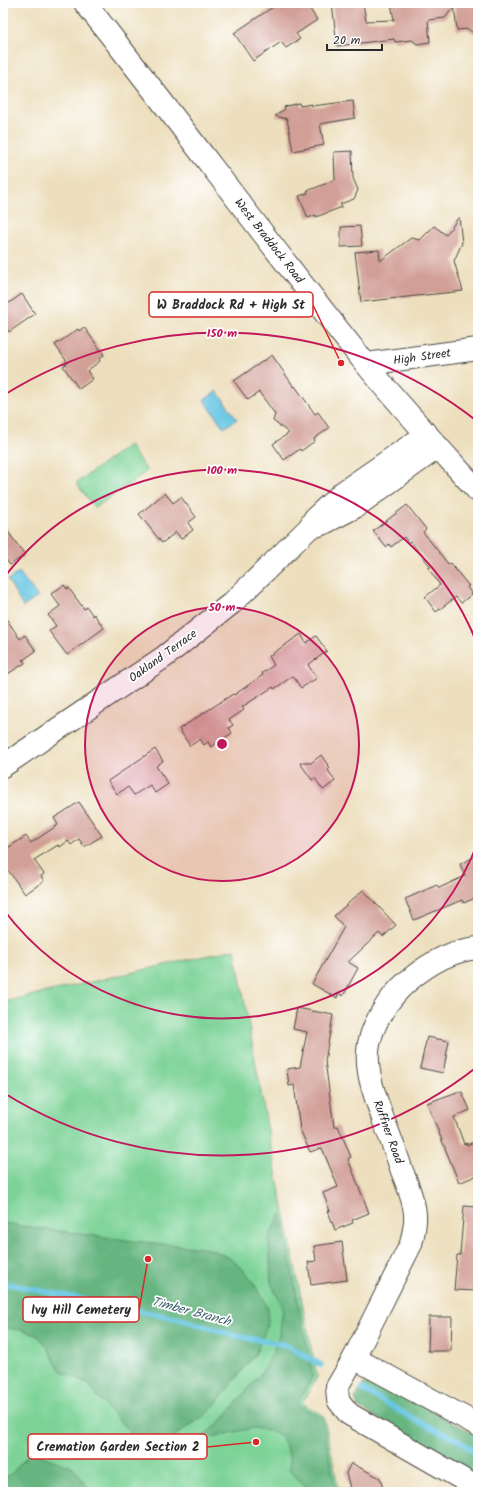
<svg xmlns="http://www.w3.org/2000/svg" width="481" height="1495" font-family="Kalam,sans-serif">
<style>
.green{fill:#7dd397;stroke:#547f61}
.forest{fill:#66b580;stroke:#487056}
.water{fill:#64c4e2;stroke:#487886}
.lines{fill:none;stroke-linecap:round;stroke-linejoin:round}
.stream{stroke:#64c4e2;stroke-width:5.5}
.building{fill:#d19f96}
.street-casing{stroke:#484641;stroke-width:24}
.secondary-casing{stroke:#484641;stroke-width:24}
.street{stroke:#fff;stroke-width:22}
.secondary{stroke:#fff;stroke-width:22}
.ring{fill:none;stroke:#c2185b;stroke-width:2}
.labels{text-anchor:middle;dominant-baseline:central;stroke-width:3.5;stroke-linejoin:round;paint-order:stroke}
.street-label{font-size:12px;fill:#2b2b2b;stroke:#fff}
.water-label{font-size:13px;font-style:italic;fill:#3f616b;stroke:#fff}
.centre{fill:#c2185b;stroke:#fff;stroke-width:2}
.ring-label{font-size:12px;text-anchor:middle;font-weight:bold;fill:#c2185b;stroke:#fff;stroke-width:3.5;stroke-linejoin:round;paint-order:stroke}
.leader{fill:none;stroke:#d62828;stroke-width:1.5}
.callout-dot{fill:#d62828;stroke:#fff;stroke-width:1.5}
.callout{fill:#fff;stroke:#d62828;stroke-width:1.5}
.callout-label{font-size:13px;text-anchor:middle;font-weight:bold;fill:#2b2b2b}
</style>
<rect width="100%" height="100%" fill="#fff"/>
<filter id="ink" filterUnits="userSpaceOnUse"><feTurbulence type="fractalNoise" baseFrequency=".025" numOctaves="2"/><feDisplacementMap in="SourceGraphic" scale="8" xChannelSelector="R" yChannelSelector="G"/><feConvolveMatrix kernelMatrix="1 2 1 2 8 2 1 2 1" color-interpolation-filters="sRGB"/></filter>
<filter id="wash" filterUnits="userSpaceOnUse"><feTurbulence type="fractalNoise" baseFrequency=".012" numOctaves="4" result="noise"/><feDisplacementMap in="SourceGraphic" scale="16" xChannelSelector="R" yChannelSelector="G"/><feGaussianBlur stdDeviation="0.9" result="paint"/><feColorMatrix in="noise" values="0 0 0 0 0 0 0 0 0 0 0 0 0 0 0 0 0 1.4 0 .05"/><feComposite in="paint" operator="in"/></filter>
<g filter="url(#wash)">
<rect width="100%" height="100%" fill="#eddfbd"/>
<!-- green -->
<g class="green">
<path d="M129,445l18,26 -52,37 -19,-25z"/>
<path d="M235,949l35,193 47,235 -15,26 22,13 15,76h-336v-490z"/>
</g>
<!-- forest -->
<g class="forest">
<path d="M281,1214l32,162 -16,28 25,14 14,74h-25l-21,-21 -1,-15 -4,-12 -4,-7 -6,-5 -22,-4 -54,12 23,-20 39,-47 11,-18 7,-19 4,-28 -12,-25 -2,-42 3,-11z"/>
<path d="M3,1223l19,3 112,15 69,7 10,2 19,9 14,13 18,27 5,14 -2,13 -11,27 -42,53 -10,10 -37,25 -7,2 -8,1 -14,-5 -6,-4 -29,-32 -16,-20 -26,-12 -5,-7 -9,-18 -9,-10 -16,-6 -19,-2z"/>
<path d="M366,1380h5l7,1 100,55v40l-120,-69 -3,-9z"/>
<path d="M31,1452l42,15 18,25h-88v-13l9,-6z"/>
</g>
<!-- water -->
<g class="water">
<path d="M217,391l20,28 -13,9 -20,-28z"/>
<path d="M19,572l19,25 -15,10 -15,-27z"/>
</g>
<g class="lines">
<!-- stream -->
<g class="stream">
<path d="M3,1283l177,36 56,17 50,9 35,20"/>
<path d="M362,1389l57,33 39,18 20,14"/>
</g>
</g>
<g id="blocks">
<!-- building -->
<g class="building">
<path d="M279,3h27l11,17 -21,14 4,5 -14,9 -5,-6 -28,19 -19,-28z"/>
<path d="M332,3h31l3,18 28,-1 -3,-17h87v34l-10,-8 -11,1 -3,-24 -9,12 -17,2 2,22 -13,2 -5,-4 -17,2 -1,-3 -57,7z"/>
<path d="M353,101l2,17 -35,6 4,21 -31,6 -6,-32 -12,-3 10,-7 -1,-2 15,-4 1,3 12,-2v2z"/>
<path d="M352,151l1,27 5,12 -4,9 -14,5 2,3 -26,10v-2l-8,3 -9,-22 9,-3 -1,-2 28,-11 -1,-28z"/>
<path d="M459,217l3,26 -8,18 9,30 -102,11 -6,-50 24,-2 1,11 31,-23 9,2 14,-14 12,9z"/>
<path d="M360,226l2,20 -21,1v-20z"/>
<path d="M22,294l13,20 -26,18 -6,-8v-17z"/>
<path d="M84,327l20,28 -5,4 1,2 -13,10 6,8 -14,10 -16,-23 5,-3 -13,-18 23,-16 1,2z"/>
<path d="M272,355l22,32 1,-1 20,28 3,-2 11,16 -15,11 1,2 -14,10 -1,-2 -16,11 -11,-16 16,-11 -16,-12 2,-7 -16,-22 -11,8 -14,-19z"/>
<path d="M165,493l8,10 8,-6 15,20 -8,6 5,7 -12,9 -5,-7 -14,11 -23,-29z"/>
<path d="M407,505l19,24 -3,3 25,32 2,-1 19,23 -2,1 5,7 -11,9 -5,-6 -20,15 -11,-15 15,-12 -12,-17 3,-1 -21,-26 -2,2 -4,-6 -13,10 -2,-3 -3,3 -13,-16z"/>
<path d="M3,525l22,30 -15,10 -7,-9z"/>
<path d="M64,585l3,4 1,-2 16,22 3,-2 6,9 1,-2 10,14 -37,27 -18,-24 7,-5 -8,-11 12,-9 -9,-12z"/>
<path d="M3,614l17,25 5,-4 11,16 -13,9 2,3 -22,14z"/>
<path d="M301,634l5,9 10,-7 11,15 -19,14 9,13 -16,10 -8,-12 -19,13 -1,-2 -31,20 2,3 -15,10 4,5 -4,3 3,5 -21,14 -3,-5 -4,3 -4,-6 -10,7 -11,-17 54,-35 1,1 29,-20 -1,-2 12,-8 -5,-9z"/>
<path d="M155,749l8,12 -7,5 12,18 -13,9 -5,-8 -16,10 -6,-8 -11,7 -9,-13z"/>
<path d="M321,755l9,13 -2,2 7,11 -12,9 -8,-12 -3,2 -12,-17h11z"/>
<path d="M79,802l23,34 -18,11 -5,-8 -8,6 -3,-4 -8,6 -2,-2 -24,15 10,14 -3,2 3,5 -19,13 -22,-31v-12l23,-15 5,7 27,-18 -4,-7z"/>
<path d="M478,855v49l-3,-6 -11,5 -2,-3 -48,20 -9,-21 32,-14 2,3 26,-12 -5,-12z"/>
<path d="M363,890l33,35 -13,12 -4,-4 -31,29 10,6 -15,28 -5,-3 -1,5 -25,-14 32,-57 -10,-11z"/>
<path d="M297,1008l36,7 -8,46 9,66 4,-1 13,31 -3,2 21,54 -17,7 1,3 -18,7 -7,-19h2l-7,-18 15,-6 -16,-39 -12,4 -10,-23 -6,-44 -5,1 -2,-17 13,-2 7,-35 -14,-3z"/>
<path d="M427,1037l22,4 -6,32 -23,-5z"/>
<path d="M457,1092h5l8,18 -16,7 10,27 3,-1v2l11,-5v35l-19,8 -32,-80z"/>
<path d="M464,1206l14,1v84l-24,-1 3,-35h3z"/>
<path d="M342,1242l5,38 -36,5 -3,-23 8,-1 -2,-15z"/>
<path d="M429,1317h23l-1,34h-23z"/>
<path d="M351,1463l29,15 4,14h-33l-5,-19z"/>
</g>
</g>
</g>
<g filter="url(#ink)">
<use href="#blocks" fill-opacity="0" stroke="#484641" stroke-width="1"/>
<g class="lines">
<!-- street casing -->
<g class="street-casing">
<g id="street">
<path d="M366,364l112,-15"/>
<path d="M316,526l8,-3 31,-16 83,-60"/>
<path d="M3,766l161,-109 68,-54 77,-75 6,-10 28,-26 84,-58"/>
<path d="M478,948c-27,2 -50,16 -70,33 -19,16 -38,45 -40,70 -2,24 8,47 15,68 7,17 13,34 19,52 5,13 12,29 13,43 1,11 -2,20 -4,30l-57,114 -17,29 1,13 11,14 129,74"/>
<path d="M354,1358l124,67"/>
</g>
</g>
<!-- secondary casing -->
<g class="secondary-casing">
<path id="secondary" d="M85,3c95,119 184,242 280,360 36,44 75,86 113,128"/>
</g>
<!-- street -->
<use href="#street" class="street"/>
<!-- secondary -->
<use href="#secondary" class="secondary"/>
</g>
</g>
<!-- distance rings -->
<circle cx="222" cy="744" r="137" fill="#c2185b" fill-opacity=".12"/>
<g class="ring">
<circle cx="222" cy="744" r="137"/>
<path d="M478 842A274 274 0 0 1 3 909M3 579A274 274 0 0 1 478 646"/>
<path d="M478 1066A411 411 0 0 1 4 1093M4 395A411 411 0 0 1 478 422"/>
</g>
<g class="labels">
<!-- street labels -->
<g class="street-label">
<text transform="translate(269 241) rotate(52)">West Braddock Road</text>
<text transform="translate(422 357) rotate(-8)">High Street</text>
<text transform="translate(163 656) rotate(-36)">Oakland Terrace</text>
<text transform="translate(388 1132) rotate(70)">Ruffner Road</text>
</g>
<!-- water labels -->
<g class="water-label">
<text transform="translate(191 1312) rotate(15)">Timber Branch</text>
</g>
</g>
<circle cx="222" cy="744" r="6" class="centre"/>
<g class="ring-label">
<text x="222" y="337">150 m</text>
<text x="222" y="474">100 m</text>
<text x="222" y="611">50 m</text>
</g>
<!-- callouts -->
<path class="leader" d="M341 363L313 305M148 1259L139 1310M256 1442L207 1447"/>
<g class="callout-dot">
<circle cx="341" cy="363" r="4"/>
<circle cx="148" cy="1259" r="4"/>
<circle cx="256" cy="1442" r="4"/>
</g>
<g class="callout">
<rect x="149" y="292" width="164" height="25" rx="4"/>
<rect x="23" y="1297" width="116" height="25" rx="4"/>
<rect x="28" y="1434" width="179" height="25" rx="4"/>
</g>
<g class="callout-label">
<text x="231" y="309">W Braddock Rd + High St</text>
<text x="81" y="1314">Ivy Hill Cemetery</text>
<text x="118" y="1451">Cremation Garden Section 2</text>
</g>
<!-- margin -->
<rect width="481" height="1495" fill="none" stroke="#fff" stroke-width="16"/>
<!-- scale -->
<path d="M327 44v6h55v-6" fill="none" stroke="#2b2b2b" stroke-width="2"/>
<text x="333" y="44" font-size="12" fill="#2b2b2b" stroke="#ffffff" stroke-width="3" paint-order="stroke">20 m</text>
</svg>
